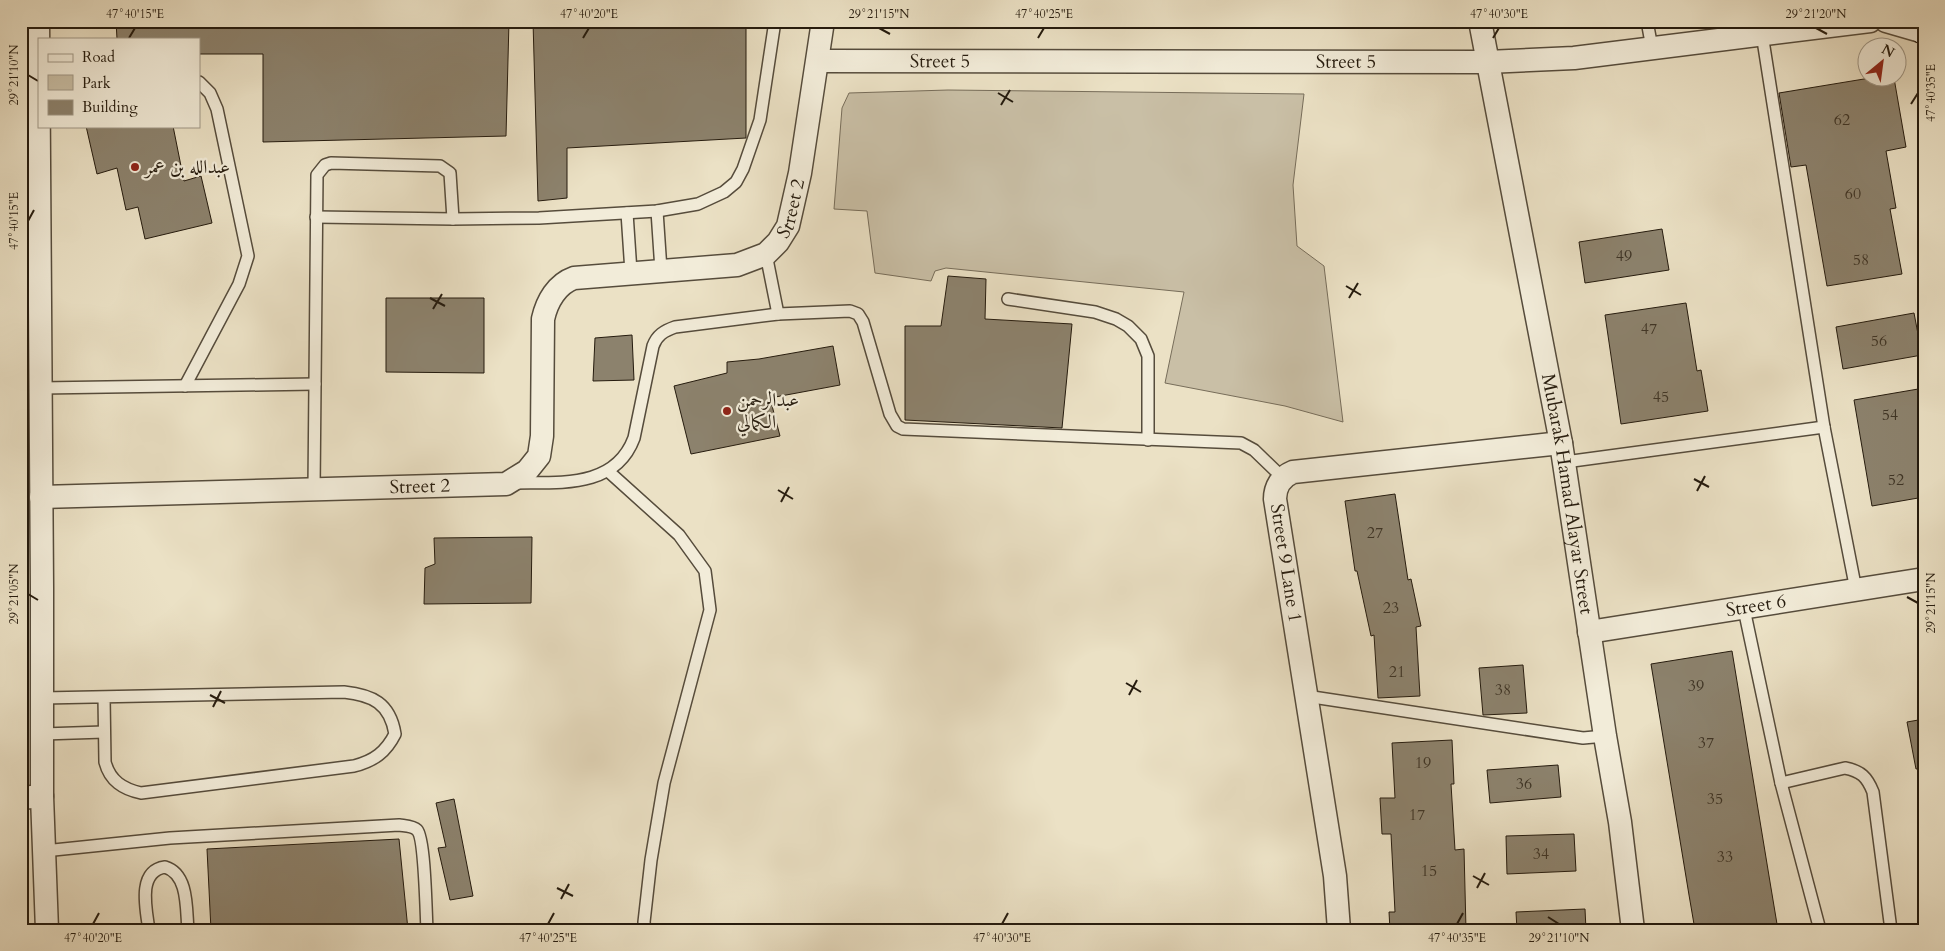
<svg xmlns="http://www.w3.org/2000/svg" width="1945" height="951" font-family="Cardo,Amiri,serif">
<style>
.green{fill:#c9bfa6;stroke:#776d5a}
.building{fill:#8c826d;stroke:#251b0e}
.lines{fill:none;stroke-linecap:round;stroke-linejoin:round}
.lane-casing{stroke:#564c3c;stroke-width:14}
.street-casing{stroke:#564c3c;stroke-width:25}
.secondary-casing{stroke:#251b0e;stroke-width:30}
.lane{stroke:#f2ecd9;stroke-width:11}
.street{stroke:#f2ecd9;stroke-width:22}
.secondary{stroke:#f2ecd9;stroke-width:28}
.ticks{fill:none;stroke:#251b0e;stroke-width:2}
.poi-dot{fill:#8f2418;stroke:#f2ecd9;stroke-width:2}
.labels{text-anchor:middle;dominant-baseline:central;stroke-width:4.5;stroke-linejoin:round;paint-order:stroke}
.number-label{font-size:16px;fill:#3f3526}
.street-label{font-size:19px;fill:#251b0e;stroke:#f2ecd9}
.poi-label{font-size:19px;fill:#251b0e;stroke:#f2ecd9;text-anchor:start}
.neatline{fill:none;stroke:#251b0e;stroke-width:2}
.ticks-label{font-size:12px;text-anchor:middle;fill:#251b0e}
</style>
<rect width="100%" height="100%" fill="#ebe1c5"/>
<filter id="stains"><feTurbulence type="fractalNoise" baseFrequency=".004" numOctaves="4"/><feColorMatrix values="0 0 0 0 .2 0 0 0 0 .09 0 0 0 0 .02 0 0 0 .5 -.17"/></filter>
<radialGradient id="worn" r=".72"><stop offset=".6" stop-color="#630" stop-opacity="0"/><stop offset="1" stop-color="#630" stop-opacity=".3"/></radialGradient>
<!-- green -->
<path class="green" d="M948,90l356,4 -11,91 4,61 27,20 19,156 -58,-16 -120,-23 19,-91 -238,-24 -11,3 -4,10 -56,-8 -8,-62 -33,-2 8,-101 7,-15z"/>
<!-- building -->
<g class="building">
<path d="M116,21h393l-3,115 -243,6v-88h-64v-15h-82z"/>
<path d="M533,21h213v117l-179,10v50l-29,3z"/>
<path d="M1870,78h24l12,69 -20,4 10,57 -6,1 12,65 -75,12 -21,-121 -15,2 -12,-74z"/>
<path d="M86,126h87l11,55 17,-5 11,47 -67,16 -7,-32 -12,3 -9,-42 -20,6z"/>
<path d="M1662,229l7,41 -84,13 -6,-41z"/>
<path d="M948,276l38,3 -1,40 87,5 -10,104 -157,-8v-94h36z"/>
<path d="M386,298h98v75l-98,-1z"/>
<path d="M1686,303l11,68 4,-1 7,41 -87,13 -16,-109z"/>
<path d="M1914,313l8,42 -79,14 -7,-42z"/>
<path d="M632,335l2,45 -41,1 2,-43z"/>
<path d="M833,346l7,39 -70,13 10,38 -89,18 -17,-68 53,-13v-11l32,-3z"/>
<path d="M1924,388v109l-52,9 -18,-106z"/>
<path d="M1395,494l13,86 3,-1 10,47 -5,1 4,69 -42,2 -4,-63 -3,1 -14,-65h-2l-10,-70z"/>
<path d="M532,537l-1,66 -107,1 1,-36 10,-4 -1,-26z"/>
<path d="M1732,651l38,231 8,48h-83l-6,-35 -38,-231z"/>
<path d="M1523,665l4,48 -44,2 -4,-47z"/>
<path d="M1924,719v49l-8,1 -9,-47z"/>
<path d="M1452,740l2,44h-3l4,66 9,-1 2,81h-76l-1,-18h6l-4,-78h-9l-2,-36h15l-3,-55z"/>
<path d="M1558,765l3,32 -71,6 -3,-33z"/>
<path d="M454,799l19,97 -23,4 -12,-52 8,-1 -10,-44z"/>
<path d="M1574,834l2,37 -69,3 -1,-38z"/>
<path d="M399,839l9,91h-197l-4,-81z"/>
<path d="M1585,909l1,21h-69l-1,-18z"/>
</g>
<g class="lines">
<!-- lane casing -->
<g class="lane-casing">
<g id="lane">
<path d="M1647,21l5,27"/>
<path d="M1762,34l62,393 32,163"/>
<path d="M657,211l4,59"/>
<path d="M627,213l4,59"/>
<path d="M316,217l137,2 86,-1 118,-7 41,-7 26,-12 12,-10 7,-13 17,-49 15,-99"/>
<path d="M766,254l12,60"/>
<path d="M1008,299l87,13 21,7 12,7 13,13 7,17v84"/>
<path d="M185,386l54,-102 9,-28 -31,-147 -7,-16 -11,-11"/>
<path d="M41,388l274,-4"/>
<path d="M1565,462l259,-35"/>
<path d="M608,471l71,64 26,36 5,39 -46,173 -13,77 -7,62 1,8"/>
<path d="M514,483c45,-1 101,6 120,-45l19,-92c4,-11 11,-15 22,-19l103,-13 72,-3 8,3 5,8 27,92 7,12 6,3 338,14 13,7 29,28"/>
<path d="M314,489l3,-314 8,-10 6,-2 109,3 10,7 3,46"/>
<path d="M1744,609l37,174 39,147"/>
<path d="M1306,696l277,42 22,-2"/>
<path d="M43,698l301,-6c28,3 46,11 51,42 -9,18 -21,27 -41,32l-213,27c-18,-4 -31,-12 -36,-31l-1,-65"/>
<path d="M43,734l61,-2"/>
<path d="M1781,783l64,-15c16,3 22,9 28,24l18,138"/>
<path d="M44,851l126,-13 229,-13c6,1 14,1 18,5 8,8 9,84 10,100"/>
<path d="M149,930c-3,-21 -12,-59 16,-63 24,7 21,43 23,63"/>
</g>
</g>
<!-- street casing -->
<g class="street-casing">
<g id="street">
<path d="M38,21l4,567v208l5,134"/>
<path id="s1" d="M1480,21l81,422 44,293 15,86 13,108"/>
<path d="M1886,21l38,11"/>
<path id="s2" d="M818,61l669,1 87,-4 296,-37"/>
<path id="s3" d="M41,497l465,-13 21,-13 12,-15 3,-20 1,-117c4,-18 14,-35 31,-41l163,-13 29,-11 12,-12 10,-16 12,-53 23,-152"/>
<path id="s4" d="M1589,632l335,-53"/>
<path d="M21,798l21,-2"/>
<path d="M1339,930l-4,-54 -60,-377c0,-12 6,-22 18,-27l268,-29"/>
</g>
</g>
<!-- secondary casing -->
<g class="secondary-casing">
<path id="secondary" d="M1922,21l2,9"/>
</g>
<!-- lane -->
<use href="#lane" class="lane"/>
<!-- street -->
<use href="#street" class="street"/>
<!-- secondary -->
<use href="#secondary" class="secondary"/>
</g>
<!-- ticks -->
<path class="ticks" d="M879,28l11,6M1816,28l11,6M129,38l6,-10M583,38l6,-10M1038,38l6,-10M1493,38l6,-10M28,75l10,6M998,93l15,9M1911,104l7,-11M1001,105l9,-15M28,221l6,-11M1346,286l15,9M430,298l15,8M1349,298l9,-15M433,309l9,-15M1694,479l15,8M778,490l15,9M1697,491l8,-15M781,502l8,-15M28,594l10,6M1907,597l11,6M1126,683l15,9M210,695l15,8M1129,695l8,-15M213,707l8,-16M1473,876l16,9M557,888l16,8M1477,888l8,-15M561,899l8,-15M1548,917l11,7M93,924l6,-11M548,924l6,-11M1002,924l6,-11M1457,924l6,-11"/>
<!-- markers -->
<g class="poi-dot">
<circle cx="135" cy="167" r="5"/>
<circle cx="727" cy="411" r="5"/>
</g>
<g class="labels">
<!-- number labels -->
<g class="number-label">
<text x="1842" y="120">62</text>
<text x="1853" y="194">60</text>
<text x="1624" y="256">49</text>
<text x="1861" y="260">58</text>
<text x="1649" y="329">47</text>
<text x="1879" y="341">56</text>
<text x="1661" y="397">45</text>
<text x="1890" y="415">54</text>
<text x="1896" y="480">52</text>
<text x="1375" y="533">27</text>
<text x="1391" y="608">23</text>
<text x="1397" y="672">21</text>
<text x="1696" y="686">39</text>
<text x="1503" y="690">38</text>
<text x="1706" y="743">37</text>
<text x="1423" y="763">19</text>
<text x="1524" y="784">36</text>
<text x="1715" y="799">35</text>
<text x="1417" y="815">17</text>
<text x="1541" y="854">34</text>
<text x="1725" y="857">33</text>
<text x="1429" y="871">15</text>
</g>
<!-- street labels -->
<g class="street-label">
<text stroke="none"><textPath href="#s2" startOffset="122">Street 5</textPath></text>
<text stroke="none"><textPath href="#s2" startOffset="528">Street 5</textPath></text>
<text stroke="none"><textPath href="#s3" startOffset="948">Street 2</textPath></text>
<text stroke="none"><textPath href="#s3" startOffset="379">Street 2</textPath></text>
<text stroke="none"><textPath href="#s1" startOffset="481">Mubarak Hamad Alayar Street</textPath></text>
<text transform="translate(1286 563) rotate(81)">Street 9 Lane 1</text>
<text stroke="none"><textPath href="#s4" startOffset="169">Street 6</textPath></text>
</g>
<!-- poi labels -->
<g class="poi-label">
<text x="145" y="167">عبدالله بن عمر</text>
<text x="737" y="400">عبدالرحمن<tspan x="737" dy="22">الكمالي</tspan></text>
</g>
</g>
<!-- margin -->
<rect width="1945" height="951" fill="none" stroke="#ebe1c5" stroke-width="55"/>
<!-- legend -->
<rect x="38" y="38" width="162" height="90" fill="#f2ecd9" stroke="#a09888"/>
<rect x="48" y="54" width="25" height="8" fill="#f2ecd9" stroke="#a09888"/>
<text x="82" y="62" font-size="15" fill="#251b0e">Road</text>
<rect x="48" y="75" width="25" height="15" fill="#c9bfa6" stroke="#a09888"/>
<text x="82" y="88" font-size="15" fill="#251b0e">Park</text>
<rect x="48" y="100" width="25" height="15" fill="#8c826d" stroke="#a09888"/>
<text x="82" y="112" font-size="15" fill="#251b0e">Building</text>
<!-- north arrow -->
<g transform="translate(1882 62) rotate(29)"><circle r="24" fill="#f2ecd9" stroke="#a09888"/>
<path d="M0-4L9 19L0 12L-9 19Z" fill="#8f2418"/>
<text y="-8" font-size="14" font-weight="bold" text-anchor="middle" fill="#251b0e">N</text>
</g>
<rect x="28" y="28" width="1890" height="896" class="neatline"/>
<g class="ticks-label">
<text x="135" y="18">47°40'15"E</text>
<text x="589" y="18">47°40'20"E</text>
<text x="879" y="18">29°21'15"N</text>
<text x="1044" y="18">47°40'25"E</text>
<text x="1499" y="18">47°40'30"E</text>
<text x="1816" y="18">29°21'20"N</text>
<text transform="translate(14 75) rotate(-90)" y="4">29°21'10"N</text>
<text transform="translate(1931 93) rotate(-90)" y="4">47°40'35"E</text>
<text transform="translate(14 221) rotate(-90)" y="4">47°40'15"E</text>
<text transform="translate(14 594) rotate(-90)" y="4">29°21'05"N</text>
<text transform="translate(1931 603) rotate(-90)" y="4">29°21'15"N</text>
<text x="93" y="942">47°40'20"E</text>
<text x="548" y="942">47°40'25"E</text>
<text x="1002" y="942">47°40'30"E</text>
<text x="1457" y="942">47°40'35"E</text>
<text x="1559" y="942">29°21'10"N</text>
</g>
<rect width="100%" height="100%" filter="url(#stains)"/>
<rect width="100%" height="100%" fill="url(#worn)"/>
</svg>
